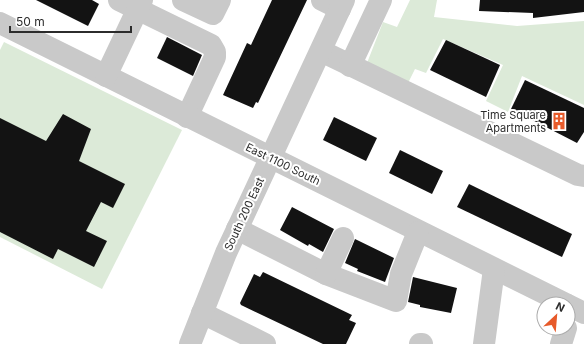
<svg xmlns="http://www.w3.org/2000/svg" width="584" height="344" font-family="Inter,sans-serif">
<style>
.green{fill:#dcead8}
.building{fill:#131313}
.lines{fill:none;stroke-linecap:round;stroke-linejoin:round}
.minor{stroke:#c9c9c9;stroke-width:22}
.labels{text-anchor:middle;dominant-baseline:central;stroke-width:4;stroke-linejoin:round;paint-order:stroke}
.poi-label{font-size:11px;fill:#2c2c2c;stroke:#fff;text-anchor:end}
.street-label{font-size:11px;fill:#2c2c2c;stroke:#fff}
</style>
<rect width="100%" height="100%" fill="#fff"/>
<!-- green -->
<g class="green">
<path d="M410,0h27l-3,17 83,9 67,-5v84l-62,-29 -14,36 -22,-11 17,-36 -60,-26 -17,34 -11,-4 -7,14 -41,-20 16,-41 14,5z"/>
<path d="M4,42l178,88 -80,159 -102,-52v-187z"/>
</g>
<!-- building -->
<g class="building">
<path d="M36,0h56l7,4 -11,22z"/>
<path d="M272,0h35l-49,103 -2,-1 -3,6 -30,-13 24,-52 4,2z"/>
<path d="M480,0h104v12l-51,6v-5l-54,-2z"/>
<path d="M167,37l35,18 -9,21 -36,-18z"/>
<path d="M446,40l54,25 -14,32 -56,-27z"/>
<path d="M525,80l59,28v24l-7,11 -66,-34z"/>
<path d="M63,114l28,15 -12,32 46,23 -12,24 -12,-6 -15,29 21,10 -13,26 -36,-18 -5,10 -53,-27v-114l46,23z"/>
<path d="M334,117l43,21 -11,23 -43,-21z"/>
<path d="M400,150l43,21 -11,23 -43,-21z"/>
<path d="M469,184l103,50 -10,23 -105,-50z"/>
<path d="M292,207l42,22 -11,23 -14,-8 -1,2 -28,-16z"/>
<path d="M355,239l39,19 -9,24 -28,-11 1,-2 -13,-6z"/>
<path d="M263,272l89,43 -3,5 7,3 -10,21h-23l-82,-39 -1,-2 14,-29 6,3z"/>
<path d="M413,277l44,11 -6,25 -31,-6v-2l-12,-3z"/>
</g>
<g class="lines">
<!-- minor -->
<g class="minor">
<path d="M119,0l92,45 4,7v5l-28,60"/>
<path d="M183,0l30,14 7,-14"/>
<path d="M322,0l18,9"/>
<path d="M0,23l566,281"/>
<path d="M321,51l257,124 6,1"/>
<path d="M350,66l31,-66"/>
<path d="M106,76l36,-76"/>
<path d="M237,229l89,45 70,27 5,-27 17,-42"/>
<path d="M326,274l17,-36"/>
<path d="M568,305l16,8"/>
<path d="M202,313l63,31"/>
<path d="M190,344l36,-91 118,-253"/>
<path d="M420,344h2"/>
<path d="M484,344l10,-75"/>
<path d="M561,344l5,-16"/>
</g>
</g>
<!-- icons -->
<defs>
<g id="building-bare" transform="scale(1.38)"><path d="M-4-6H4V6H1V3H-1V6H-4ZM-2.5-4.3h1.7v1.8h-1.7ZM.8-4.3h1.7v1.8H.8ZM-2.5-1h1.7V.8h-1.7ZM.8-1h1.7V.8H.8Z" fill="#e75a2a" stroke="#fff" stroke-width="2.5" paint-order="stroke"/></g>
</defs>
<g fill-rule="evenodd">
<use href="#building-bare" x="559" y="121"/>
</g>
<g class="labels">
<!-- poi labels -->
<g class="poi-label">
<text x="546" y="115">Time Square<tspan x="546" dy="13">Apartments</tspan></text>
</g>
<!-- street labels -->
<g class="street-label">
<text transform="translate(283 164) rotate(26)">East 1100 South</text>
<text transform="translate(244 214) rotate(-65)">South 200 East</text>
</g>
</g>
<!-- north arrow -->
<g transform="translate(556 316) rotate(26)"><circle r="19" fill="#ffffff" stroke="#ababab"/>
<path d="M0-3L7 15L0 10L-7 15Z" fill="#e75a2a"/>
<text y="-6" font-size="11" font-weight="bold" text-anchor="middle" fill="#2c2c2c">N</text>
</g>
<!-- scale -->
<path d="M10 26v6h121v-6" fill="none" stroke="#2c2c2c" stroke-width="2"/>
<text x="16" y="26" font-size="12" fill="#2c2c2c" stroke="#ffffff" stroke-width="3" paint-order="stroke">50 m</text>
</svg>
